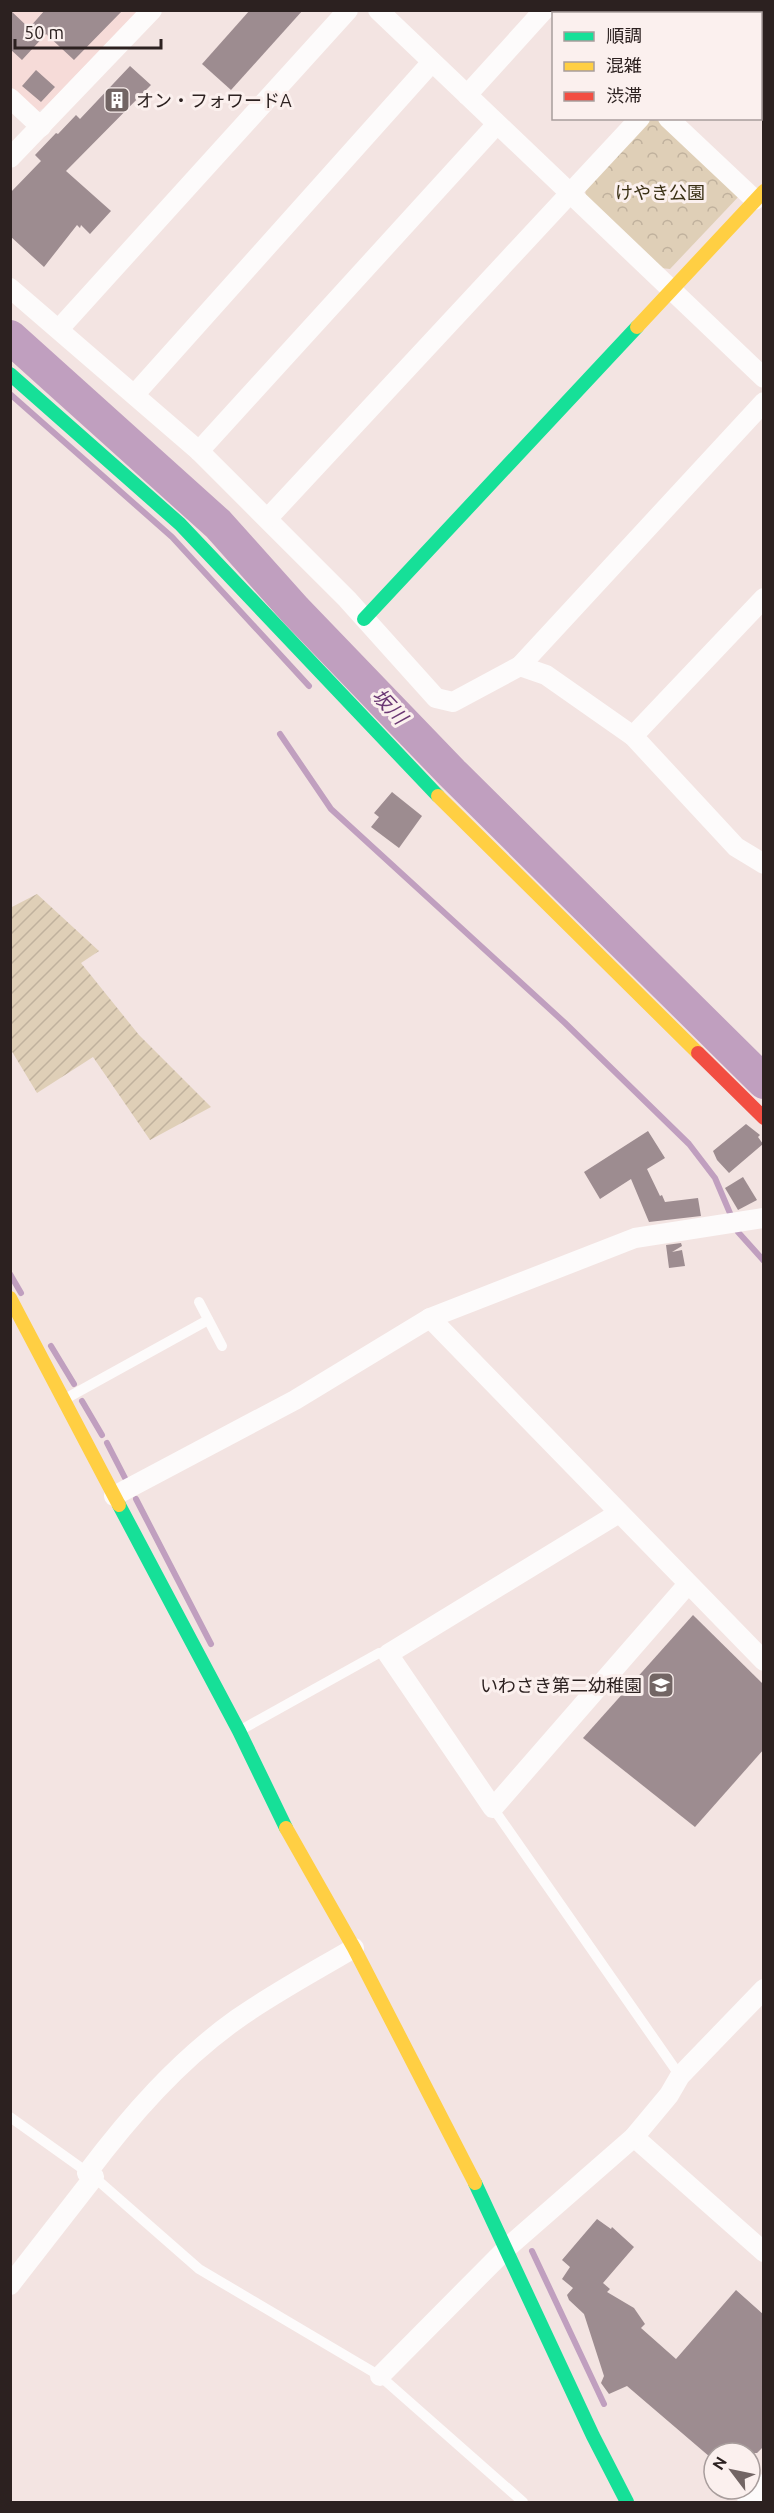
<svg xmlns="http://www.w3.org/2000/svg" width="774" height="2513" font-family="Ubuntu,'Noto Sans JP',sans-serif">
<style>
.built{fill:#f6dbd8}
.park{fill:url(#park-crowns)}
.garden{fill:url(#garden-furrows)}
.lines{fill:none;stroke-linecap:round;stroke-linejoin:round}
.stream{stroke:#c09fbf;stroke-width:6}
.river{stroke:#c09fbf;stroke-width:34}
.building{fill:#9d8c90}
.lane{stroke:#fdfbfb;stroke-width:10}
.street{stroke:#fdfbfb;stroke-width:20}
.fast{stroke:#16e098;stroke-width:14}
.slow{stroke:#ffcf43;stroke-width:14}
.jam{stroke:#f24e42;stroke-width:14}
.labels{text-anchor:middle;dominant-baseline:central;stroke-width:6;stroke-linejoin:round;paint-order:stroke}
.poi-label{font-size:18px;fill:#2c2120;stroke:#fbf0ee;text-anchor:start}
.park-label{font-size:18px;fill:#3a3014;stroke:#fbf0ee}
.water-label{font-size:20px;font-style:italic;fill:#6b3874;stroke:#fbf0ee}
</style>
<defs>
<pattern id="park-crowns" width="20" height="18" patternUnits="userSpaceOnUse" patternTransform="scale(1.5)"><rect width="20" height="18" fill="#dfcfb7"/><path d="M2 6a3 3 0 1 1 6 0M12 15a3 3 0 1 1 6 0" fill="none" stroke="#c0b19d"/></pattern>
<pattern id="garden-furrows" width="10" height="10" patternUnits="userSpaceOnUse" patternTransform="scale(1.5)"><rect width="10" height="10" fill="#dfcfb7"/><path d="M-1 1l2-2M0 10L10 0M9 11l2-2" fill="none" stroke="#c0b19d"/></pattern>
</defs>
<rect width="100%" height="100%" fill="#f3e4e2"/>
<!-- built -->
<path class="built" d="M10,11h128l-94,97 -6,3 -27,-24z"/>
<!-- park -->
<path class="park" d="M647,119l20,3 74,72 -71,75 -9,-1 -75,-68 -1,-15z"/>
<!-- garden -->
<path class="garden" d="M37,894l62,57 -18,12 58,72 72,72 -61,33 -57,-83 -56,36 -26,-43 -1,-142z"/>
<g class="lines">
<!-- stream -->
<g class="stream">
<path d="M10,394l162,143 137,149"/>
<path d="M280,734l51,75 234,214 124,121 26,34 23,54 26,29"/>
<path d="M10,1274l11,19"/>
<path d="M51,1346l23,38"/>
<path d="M82,1401l20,34"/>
<path d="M107,1443l18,35"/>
<path d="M136,1499l75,145"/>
<path d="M532,2251l72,153"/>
</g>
<!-- river -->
<path class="river" d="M10,337l208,187 77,86 157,163 312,309"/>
</g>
<!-- building -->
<g class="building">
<path d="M10,10l19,18 16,-18h78l-49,50 -28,-26 -24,26 -12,-11z"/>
<path d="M250,10h53l-72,80 -29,-26z"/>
<path d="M130,66l21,19 -85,86 45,40 -21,23 -9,-9 -1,3 -3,-3 -33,42 -34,-31v-43l31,-32 -6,-6 21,-22 2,1 18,-19 4,4z"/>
<path d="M36,70l19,17 -14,15 -19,-16z"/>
<path d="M392,792l30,24 -23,32 -28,-21 8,-10 -5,-4z"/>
<path d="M746,1124l14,11 -2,2 5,7 -34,29 -12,-13 -4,-9z"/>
<path d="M648,1131l17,27 -18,11 13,27 2,-1 3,7 33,-4 3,18 -52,6 -18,-43 -31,20 -16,-27z"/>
<path d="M743,1177l14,23 -19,10 -13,-22z"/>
<path d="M681,1243l1,3 -10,6 10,-2 3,16 -16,2 -3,-23z"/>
<path d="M693,1615l71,70v64l-69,78 -112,-89z"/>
<path d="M597,2219l14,10 1,-2 22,20 -31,36 7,6 -3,3 27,16 11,16 -4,4 35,31 60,-69 28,25v131l-7,7h-44l-3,4 -83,-71 -18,8 -8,-11 3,-7 -20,-62 -15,-14 -2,-5 6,-7 -11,-9 8,-12 -8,-7z"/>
</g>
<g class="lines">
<!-- lane -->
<g class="lane">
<path d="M199,1302l23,44"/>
<path d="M65,1399l143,-79"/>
<path d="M239,1731l140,-78 9,1"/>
<path d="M493,1808l187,268"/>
<path d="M10,2117l84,60 105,92 181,107 143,126"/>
</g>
<!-- street -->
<g class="street">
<path d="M378,10l386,368"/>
<path d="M737,14l3,-4"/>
<path d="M467,95l77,-85"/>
<path d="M10,98l31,29"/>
<path d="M668,118l87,82"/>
<path d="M10,158l142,-148"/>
<path d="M10,288l189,163 148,148 89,99 17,4 67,-36 26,9 87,61 103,111 28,17"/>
<path d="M59,329l289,-319"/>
<path d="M135,394l297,-332"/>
<path d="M199,451l298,-327"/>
<path d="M268,518l372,-400"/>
<path d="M520,666l244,-264"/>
<path d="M633,736l131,-138"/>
<path d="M430,1318l334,343"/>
<path d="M114,1496l181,-96 135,-82 205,-80 129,-20"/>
<path d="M619,1513l-231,141 105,154 195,-224"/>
<path d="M634,2137l130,115"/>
<path d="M87,2173c43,-57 91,-112 150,-154 37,-26 78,-48 117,-71"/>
<path d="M10,2285l84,-108"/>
<path d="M380,2376l127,-128 127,-111 35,-42 11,-19 84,-87"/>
<path d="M747,2502l17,-18"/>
</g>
<!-- fast -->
<g class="fast">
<path d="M10,374l170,150 258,272"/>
<path d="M364,619l273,-292"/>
<path d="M119,1505l120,226 47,97"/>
<path d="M475,2183l118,253 34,66"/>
</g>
<!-- slow -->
<g class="slow">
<path d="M637,327l127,-136"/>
<path d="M438,796l260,257"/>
<path d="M10,1298l109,207"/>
<path d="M286,1828l68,120 121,235"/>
</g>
<!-- jam -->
<path class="jam" d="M698,1053l66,65"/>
</g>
<!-- icons -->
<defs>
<g id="building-square" transform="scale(1.35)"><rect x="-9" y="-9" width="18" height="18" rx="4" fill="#726564" stroke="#fbf0ee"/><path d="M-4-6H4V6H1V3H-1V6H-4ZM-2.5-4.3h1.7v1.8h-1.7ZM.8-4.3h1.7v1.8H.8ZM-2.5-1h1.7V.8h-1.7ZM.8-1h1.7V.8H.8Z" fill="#fff"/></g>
<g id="school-square" transform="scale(1.35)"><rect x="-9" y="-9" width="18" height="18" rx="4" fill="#726564" stroke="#fbf0ee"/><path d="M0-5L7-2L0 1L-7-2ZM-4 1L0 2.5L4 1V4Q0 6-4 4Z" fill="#fff"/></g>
</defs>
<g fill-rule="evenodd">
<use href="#building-square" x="117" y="100"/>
<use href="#school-square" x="661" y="1685"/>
</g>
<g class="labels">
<!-- poi labels -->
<g class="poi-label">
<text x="136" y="100">オン・フォワードA</text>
<text x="642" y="1685" text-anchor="end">いわさき第二幼稚園</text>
</g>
<!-- park labels -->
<g class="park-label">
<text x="660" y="192">けやき公園</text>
</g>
<!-- water labels -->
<g class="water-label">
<text transform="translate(390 706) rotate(47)">坂川</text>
</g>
</g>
<!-- border -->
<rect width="774" height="2513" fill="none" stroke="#2c2120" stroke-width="24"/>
<!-- legend -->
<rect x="552" y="12" width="210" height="108" fill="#fbf0ee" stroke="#a89d9c" stroke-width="1.5"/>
<rect x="564" y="32" width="30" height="9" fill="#16e098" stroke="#a89d9c" stroke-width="1.5"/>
<text x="606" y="42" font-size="18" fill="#2c2120">順調</text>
<rect x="564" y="62" width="30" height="9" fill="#ffcf43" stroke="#a89d9c" stroke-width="1.5"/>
<text x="606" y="72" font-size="18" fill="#2c2120">混雑</text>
<rect x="564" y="92" width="30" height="9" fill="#f24e42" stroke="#a89d9c" stroke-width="1.5"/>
<text x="606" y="102" font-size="18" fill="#2c2120">渋滞</text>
<!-- north arrow -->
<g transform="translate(732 2471) rotate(302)"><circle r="28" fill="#fbf0ee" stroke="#a89d9c" stroke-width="1.5"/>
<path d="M0-4.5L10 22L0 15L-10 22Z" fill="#726564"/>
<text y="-9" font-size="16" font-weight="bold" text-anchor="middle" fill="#2c2120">N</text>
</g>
<!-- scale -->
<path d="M15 39v9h146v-9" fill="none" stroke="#2c2120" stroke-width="3"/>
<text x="24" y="39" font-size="18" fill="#2c2120" stroke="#fbf0ee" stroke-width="4.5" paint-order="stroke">50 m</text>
</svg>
